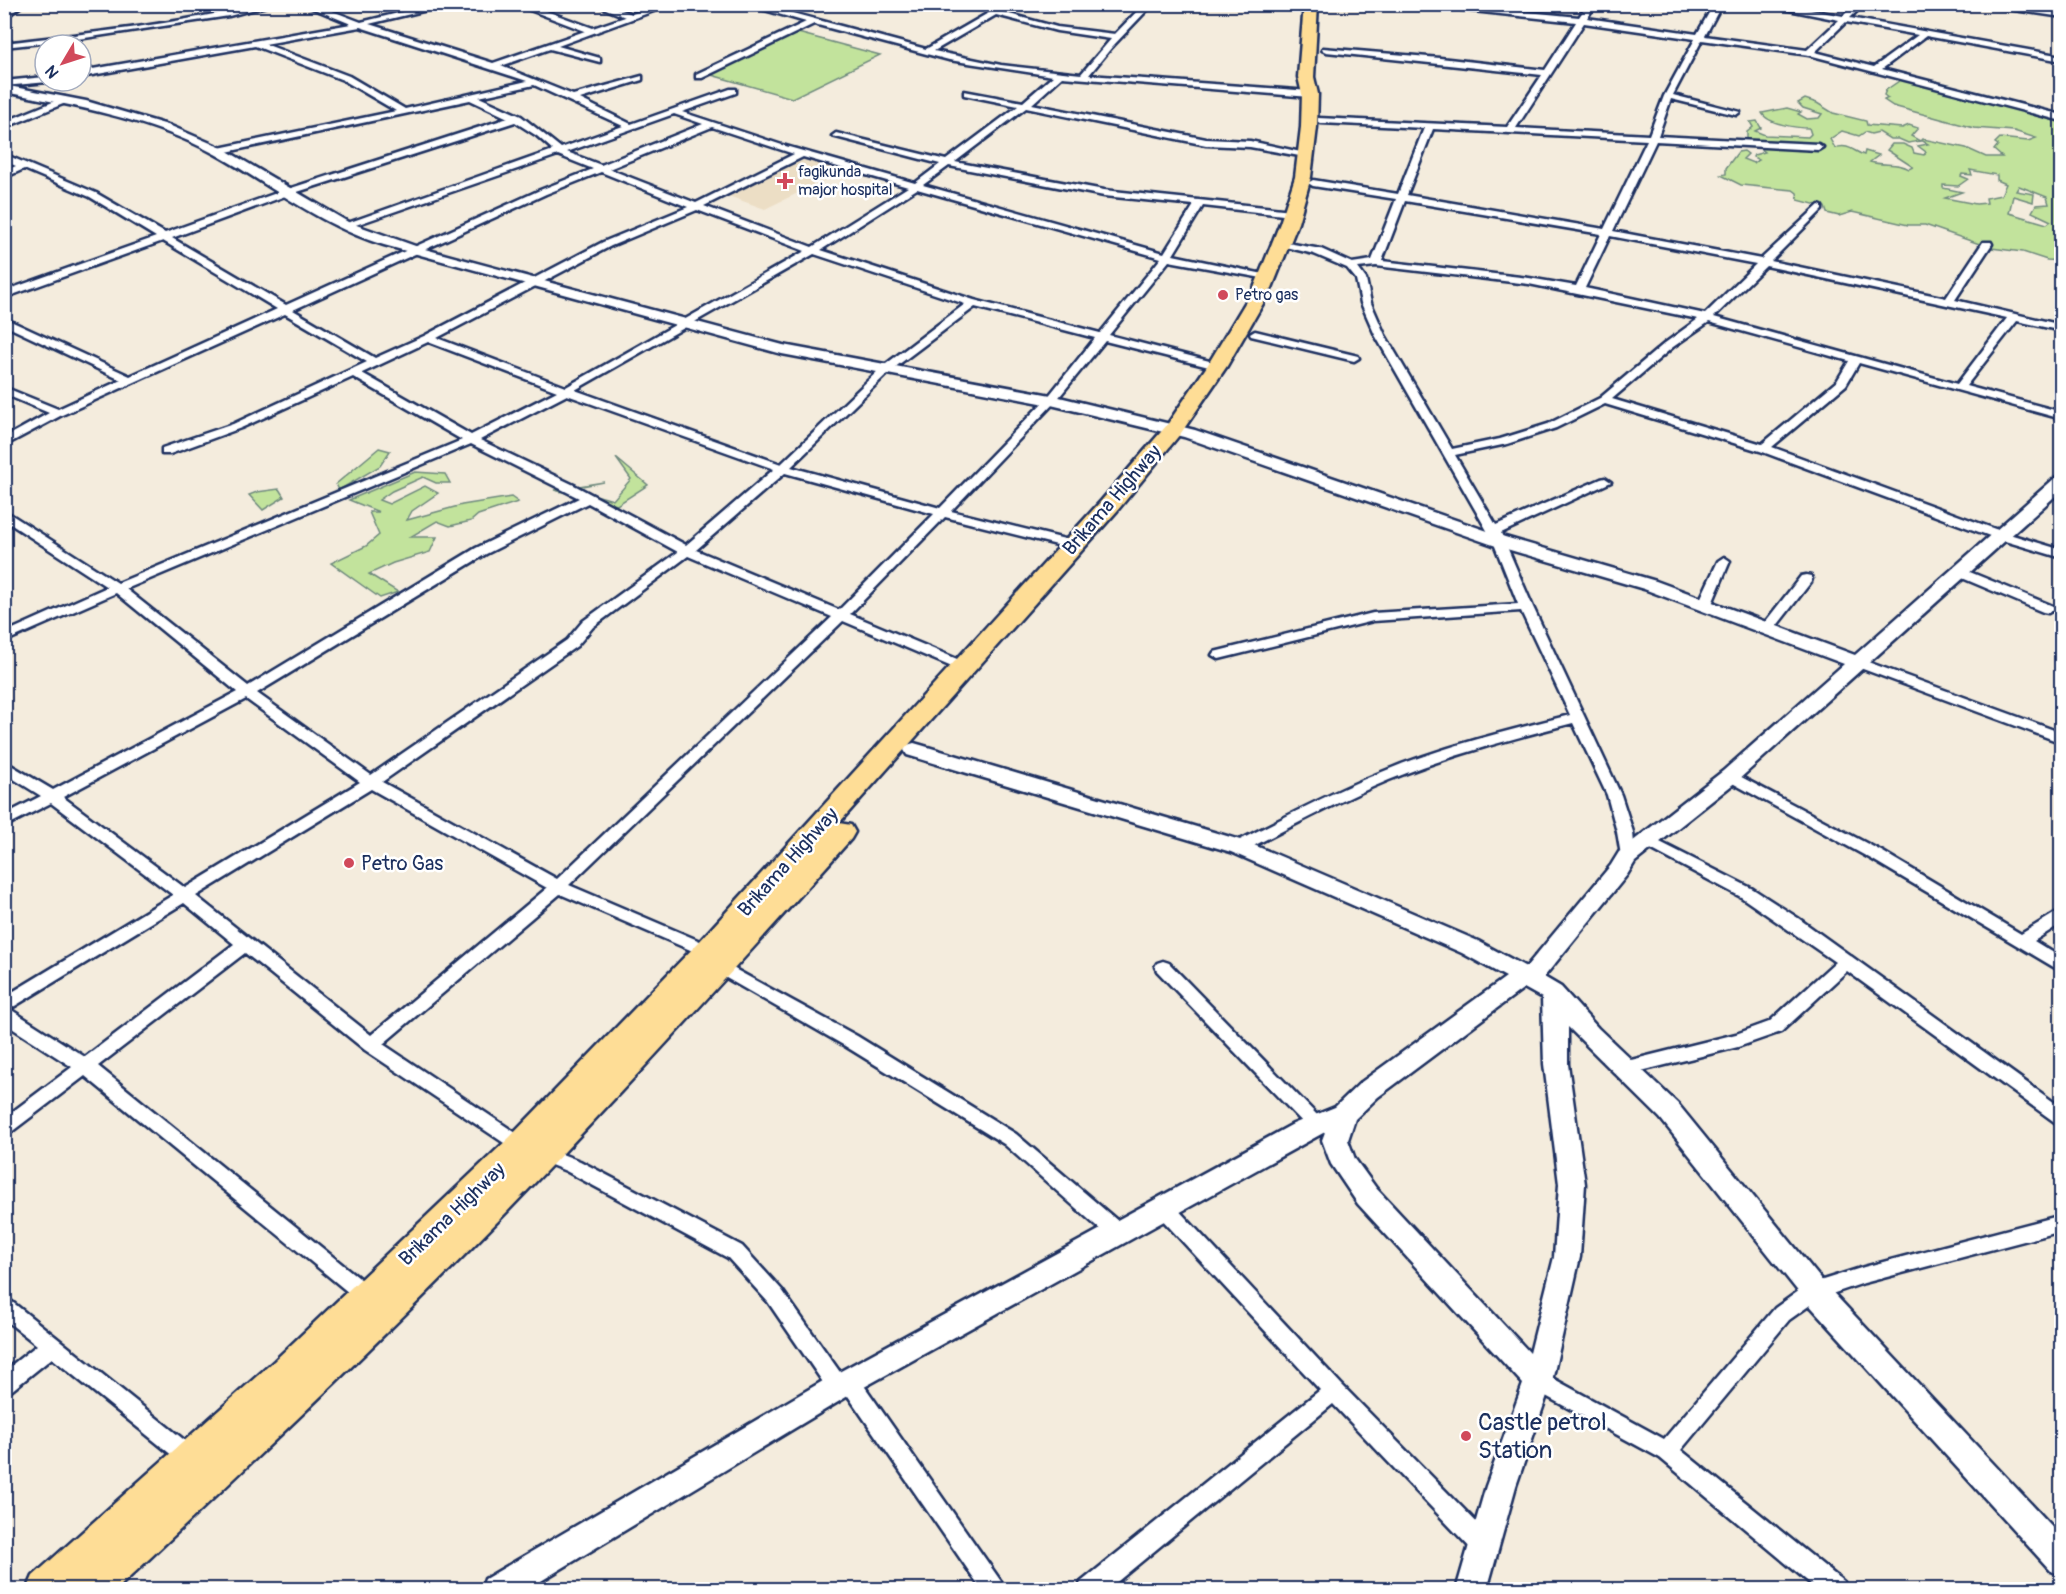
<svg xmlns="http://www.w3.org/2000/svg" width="2066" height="1594" font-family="Pangolin,sans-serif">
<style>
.built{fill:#ecdec5}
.green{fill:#c2e39c;stroke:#6e897d;stroke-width:1.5;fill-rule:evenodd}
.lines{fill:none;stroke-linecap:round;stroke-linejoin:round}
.street-casing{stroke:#1b2f5e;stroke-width:5}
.secondary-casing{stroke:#1b2f5e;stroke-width:5}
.highway-casing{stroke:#1b2f5e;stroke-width:5}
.street{fill:#fff;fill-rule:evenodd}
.secondary{fill:#fff;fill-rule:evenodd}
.highway{fill:#fedd96;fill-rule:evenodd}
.poi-dot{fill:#d1495b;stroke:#fff;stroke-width:2}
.labels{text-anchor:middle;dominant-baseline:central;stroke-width:5;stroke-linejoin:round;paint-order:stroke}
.far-poi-label{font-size:16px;fill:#1b2f5e;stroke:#fff;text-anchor:start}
.street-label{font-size:20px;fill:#1b2f5e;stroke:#fff}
.poi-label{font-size:20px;fill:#1b2f5e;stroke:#fff;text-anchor:start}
.near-poi-label{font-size:24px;fill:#1b2f5e;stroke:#fff;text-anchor:start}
</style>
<rect width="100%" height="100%" fill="#f4ecdd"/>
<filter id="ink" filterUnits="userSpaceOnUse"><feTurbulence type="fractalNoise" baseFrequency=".0167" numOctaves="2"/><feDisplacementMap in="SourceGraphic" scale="12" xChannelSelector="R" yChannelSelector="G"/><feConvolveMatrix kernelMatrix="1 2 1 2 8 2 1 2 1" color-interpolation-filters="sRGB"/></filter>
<g filter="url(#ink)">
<!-- built -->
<path class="built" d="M804,153l45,15 -84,41 -45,-16z"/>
<!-- green -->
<g class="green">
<path d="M798,33l82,22 -88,43 -84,-24z"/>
<path d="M1902,79l61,15 10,5 88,19v53l-4,-1v8l4,2v81l-14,-1 -24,-8 -32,-4 -66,-23h-17l-56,-13 -13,4 -12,-3 -2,-6 -27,-7 -1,-7 -4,-3 -52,-5 -20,-10 5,-1v-6l12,-16 6,-1 4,3 -5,5 10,4 6,-3 -6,-3 1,-2 11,-3 -18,-14v-6l6,-5 -3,-5 7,-1 4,7 -6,3 10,4 43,2 3,-3 -2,-6c-12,0 -42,-4 -47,-15l25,-5 14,4 -3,2 9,5 12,-1 3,-4 -19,-6 -5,-5 7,-4 12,4 16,10 33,8 1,4 35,3 7,-3 9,3 -7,8 9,5 -12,2 -9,-4h-9l-11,-7 -8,2 -6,-2 -6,4 -17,-5 -12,8 5,9c14,-5 19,4 29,7l1,-4 14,4 -9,7c13,4 29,0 39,7l4,-2 -26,-17 5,-6h11l9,4 2,5 10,2 2,-3 -8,-6 10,-2 -7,-4 2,-1 43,9 20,9h16l-8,-7 4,-5 -3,-2 5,-5 28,3 8,-3 -22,-7 -40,-3 -81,-22 -9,-6 4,-2 -4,-3 2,-5zM1970,170l27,5v5l9,4 -5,11 -15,3 1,5 -11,1 -31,-6 17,-6 -19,-4v-3l15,1 10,-7 -7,-3 1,-2 10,1zM2019,186l28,11 2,7 -13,1 -4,7 19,9 -4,3 -38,-11 4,-17 20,6 1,-8 -18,-3z"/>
<path d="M379,448l11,3 -10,15 -41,24 -3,-6z"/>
<path d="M616,458l32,27 -31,20 -63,-15 50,-8 -33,6 42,12 18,-21z"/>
<path d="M415,472l30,2 5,9h-14l-13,-6 -31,14 -13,9 10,4 36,-18 13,7 -26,18 -5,9 55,-15 49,-8 7,5 -40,13 -7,6 -21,5 -13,-5 -27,16h27l-7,15 -37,11 -24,11 29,18 -18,6 -49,-35 35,-17 13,-11 -10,-23h10l-30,-12z"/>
<path d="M279,489l5,8 -21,13 -14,-15 8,-3z"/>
</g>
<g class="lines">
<!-- street casing -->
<g class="street-casing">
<g id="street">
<path d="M84,4h8l3,4 -7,2z"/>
<path d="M258,4h16l-45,12 -151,23 -74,8v-4c85,-10 172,-18 254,-39z"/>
<path d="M302,4h12l47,18 75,-18h16l-83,20 124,39 92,-32 -71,-27h13l66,24 32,-11 -31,-13h12l26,10 28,-10h13l-115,42 42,12v4l-50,-13 -49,17 72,29 69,-19v4l-62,19 51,25 99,-35h6v4l-54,19 100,33 133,38 25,-19 -108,-28 4,-3 110,27 72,-54 -54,-11v-4l59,11 30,-26 -104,-16 -135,-36 -112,54h-6v-4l110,-52 -62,-18h15l167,45 78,-45h10l-12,8 55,15 58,7 29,-30h9l-41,43 -23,28 221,16 4,3 -4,3 -248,-20 -30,27 174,35 44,2 60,13 -5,3 -55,-10 -44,-2 -180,-37 -71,54 149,28 188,20 5,3 -5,3 -89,-10 -30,49 100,21v4l-104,-19 -60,74 112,29v4l-4,1 -112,-28 -50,61 -104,109 126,31 2,3 -2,3 -4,1 -128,-32 -95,97 119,50 2,3 -2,3h-10l-116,-49 -274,264 145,62 2,4 -2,4h-12l-142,-61 -177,150 145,97 52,20 162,85 40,44 60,85 7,-3 7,2 151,216h-25l-136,-197 -8,3 -7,-2 -63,-92 -40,-44 -162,-87 -50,-20 -151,-101 -120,-97 -147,113 276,224 3,6 -3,6 -7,3 -7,-3 -275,-226 -75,57 -6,2v-17l68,-51 -68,-44v-26l169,-102 -122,-92 -47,24v-12l37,-19 -37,-23v-12l49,29 184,-98 -121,-99 -112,49v-9l103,-46 -103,-67v-10l114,73 344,-143 -109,-63 -112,51 -71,26h-8v-6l71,-24 134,-62 -82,-48 -223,101 -58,31v-8l45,-25 -45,-19v-7l54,22 63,-29 -117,-55v-7l126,58 147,-67 -114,-68 -159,57v-7l152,-54 -66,-40 -66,-28 -20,9v-7l12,-5 -12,-5v-7l92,39 69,40 117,-42 226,-73 -38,-18 -253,54 -3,-1v-4l182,-38 -53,-31 -88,-34 -174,31v-6l270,-47zM996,15l61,16 54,8 -30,35 -80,-9 -67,-14zM360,27l167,54 -122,28 -56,-33 -84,-32zM534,85l89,41 -62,22 -40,-32 -42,-19zM674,114l29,10 -102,41 -34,-13zM515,122l22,14 16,14 -214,76 8,2 211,-73 35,14 -53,21 -254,115 -114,-67 116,-43zM712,127l82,27 -98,49 -87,-34zM803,157l105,30 -96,60 -108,-41zM949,166l155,30 90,9 -30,48 -241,-68zM601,172l87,35 -85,35 -179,94 -49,22 -82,-48 253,-116zM917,189l244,69 -61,75 -126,-33 -153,-50zM697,210l108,41 -239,136 -129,-49 174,-92zM814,254l151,50 -83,63 -101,97 -206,-74zM975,307l120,31 -48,60 -107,110 -149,-41 99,-96zM428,342l129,49 -86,44 -109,-62zM567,395l207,74 -88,76 -112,-60 -94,-45zM471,444l108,54 -103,50 -228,138 -122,-97zM785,473l149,41 -95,96 -143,-60zM588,503l90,49 -95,69 -16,19 -196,135 -114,-82 229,-139zM688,556l144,61 -275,262 -175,-97 195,-136 16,-19zM246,699l114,83 -175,106 -122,-91zM371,789l176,99 -176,147 -175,-139zM184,903l50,41 -149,113 -75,-48z"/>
<path d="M1408,4h34l137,13 9,-13h8l-9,14 110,16 17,-30h8l-17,32 102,14 32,-30 -80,-16h19l65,12 12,-12h9l-14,14 212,38v5l-136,-25 -44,33 180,46v6l-253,-66 -107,-15 -29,55 67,17 -4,3 -65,-16 -13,37 160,8 5,3 -5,3 -162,-9 -43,90 148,28 58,-54 3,1v4l-51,51 175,37 37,-56h8l1,2 -37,56 107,25v6l-45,-10 -51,65 96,26v7l-203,-56 -13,22 -74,62 234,86 56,17v8l-64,-19 -238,-88 -155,-47 -49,24 -49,16 -52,11 41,70 105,-46 4,-1 6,4 -110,51 32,74 88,188 12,37 2,25 -3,4h-10l-5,-29 -10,-37 -34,-72c-62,16 -125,33 -184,57 -50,21 -97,46 -145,71h-10l-3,-4 3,-4c47,-24 94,-49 143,-69 61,-26 129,-43 193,-59l-49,-104 -148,10 -154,38 -7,-4 2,-3 159,-39 145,-9 -25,-63 -118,-206 -14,-32 -5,-24 -9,-11 -33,-14 -37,-9 5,-3 39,7 31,14 20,-3 24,-61 -83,-13 -5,-3 5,-3 85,14 26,-66 -103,-5 -3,-1v-4l189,9 35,-52 -216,-23 -4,-2 1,-2 117,10 105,12 31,-48zM1846,22l72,13 -44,32 -59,-15zM1584,23l111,16 -31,57 -15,39 -133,-7zM1433,129l214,11 -43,89 -197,-34zM1405,201l196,33 -25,52 -47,-8 -147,-17zM1610,236l146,28 -51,50 -120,-26zM1376,266l153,18 169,35 -33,24 -65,55 -52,26 -48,15 -48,10 -67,-114 -14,-32 -5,-24 -8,-11zM1766,266l241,52 -50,66 -243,-67zM1709,322l140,39 -12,20 -75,63 -150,-45 61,-52z"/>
<path d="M1973,4h26l63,9v4z"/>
<path d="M45,77v4l3,1 -44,4v-5z"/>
<path d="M65,97l4,3 -1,2 -64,26v-6z"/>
<path d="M1255,331l103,25 1,2 -5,3 -103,-25 -1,-2z"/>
<path d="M1724,557l6,4 -19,45 -7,4 -5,-1 -2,-3 21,-45z"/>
<path d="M1960,568l93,38 2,3 -7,4 -5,-1 -88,-37 -1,-3 1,-3z"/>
<path d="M1806,575l5,1 1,3 -1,3 -39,50h-10l-2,-3 2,-3 39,-50z"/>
<path d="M1857,658l205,75v10l-210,-78 -2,-3z"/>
<path d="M1730,771l153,81 138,82 41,-25v14l-28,18 28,17v14l-189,-112 -148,-81 -2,-3 2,-3z"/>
<path d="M1648,836l105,53 45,29 264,190v17l-6,-2 -209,-152 -66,61 -43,15 -113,28 -6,-2 -3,-5 3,-5 117,-29 33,-12 66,-60 -94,-65 -98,-52 -3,-4 3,-4z"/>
<path d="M720,961l137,75 159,98 110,94 3,6 -3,6 -7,2 -7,-2 -108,-96 -159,-98 -131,-75 -2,-4 2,-4z"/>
<path d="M1163,961l6,2 152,156 3,5 -3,5 -6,2 -6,-2 -152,-158 -2,-4 2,-4z"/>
<path d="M1165,1201l7,2 169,181 150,153 3,8 -3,8 -8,3 -8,-3 -142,-149 -226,186h-29l3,-8 239,-192 -162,-175 -2,-6 2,-6z"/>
<path d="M2062,1215v16l-198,52 -44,15 -31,22 -108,130 163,132 3,8h-29l-158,-132 -129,-70 -3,-7 3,-7 7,-2 7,2 119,65 111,-131 32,-23 57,-18z"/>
<path d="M4,1299l7,2 187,150 4,7 -4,7 -7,3 -7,-3 -132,-107 -41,33 -7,2v-22l33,-26 -33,-26z"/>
</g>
</g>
<!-- secondary casing -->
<g class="secondary-casing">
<g id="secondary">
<path d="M12,4h12l-20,15v-9z"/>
<path d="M4,85l82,16 85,25 51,22 126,74 73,26 362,97 268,50 144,35 310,107 151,44 199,74 201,-178 6,-1v14l-325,291 -102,81 -8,13 -83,102 17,10 37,41 80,76 146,179 238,254v38l-11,-4 -247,-272 -144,-181 -92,-91v37l17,120 -5,73 -28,124 -36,105 -29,104h-31l30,-104 37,-102 -165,-180 -27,-40 -9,-24 3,-8 -477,264 -322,194h-45l4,-11 343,-201 465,-254 42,-17 25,-24 146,-106 -44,-24 -231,-101 -324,-97 -3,-5 3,-5 7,-2 7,2 326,97 231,99 48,26 85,-102 8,-13 104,-81 121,-107 -200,-75 -151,-44 -309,-108 -133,-32 -269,-51 -398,-109c-63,-19 -113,-60 -169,-91 -65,-35 -139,-48 -211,-62zM1524,988l18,10 2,66 15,120 -5,73 -24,96 -154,-165 -21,-29 -7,-19 7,-21 23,-22z"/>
</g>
</g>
<!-- highway casing -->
<g class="highway-casing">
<path id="highway" d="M1304,4h14l-4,73 4,17 -1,33 -6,50 -13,46 -26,65 -45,78 -46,67 -64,78 -278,312 12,2 4,7 -4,7c-115,129 -231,256 -351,380 -124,127 -254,249 -384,371h-89l6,-14 241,-215 236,-224 188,-194 403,-442 66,-76 40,-59 47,-78 26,-65 15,-46 6,-50 1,-33 -4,-17z"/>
</g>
<!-- street -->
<use href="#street" class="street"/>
<!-- secondary -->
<use href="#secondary" class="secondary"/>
<!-- highway -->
<use href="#highway" class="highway"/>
</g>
</g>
<!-- markers -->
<g class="poi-dot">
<path d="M782 172h6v6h6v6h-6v6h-6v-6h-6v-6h6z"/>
<circle cx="1223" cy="295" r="6"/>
<circle cx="349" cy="863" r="6"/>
<circle cx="1466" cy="1436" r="6"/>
</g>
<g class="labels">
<!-- far-poi labels -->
<g class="far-poi-label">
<text x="798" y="172">fagikunda<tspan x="798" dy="18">major hospital</tspan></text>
<text x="1235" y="295">Petro gas</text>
</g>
<!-- street labels -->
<g class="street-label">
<text transform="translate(1112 500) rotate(-49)">Brikama Highway</text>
<text transform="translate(788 862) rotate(-48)">Brikama Highway</text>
<text transform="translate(452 1214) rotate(-44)">Brikama Highway</text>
</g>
<!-- poi labels -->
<g class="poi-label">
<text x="361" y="863">Petro Gas</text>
</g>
<!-- near-poi labels -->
<g class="near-poi-label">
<text x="1478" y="1422">Castle petrol<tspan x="1478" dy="28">Station</tspan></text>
</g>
</g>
<!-- margin -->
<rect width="2066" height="1594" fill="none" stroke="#fff" stroke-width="24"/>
<rect x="12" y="12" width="2042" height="1570" fill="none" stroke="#1b2f5e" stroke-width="2" filter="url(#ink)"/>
<!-- north arrow -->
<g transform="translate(63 63) rotate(231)"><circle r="28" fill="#ffffff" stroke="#a4acbf" stroke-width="1.5"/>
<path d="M0-4.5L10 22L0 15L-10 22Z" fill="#d1495b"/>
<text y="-9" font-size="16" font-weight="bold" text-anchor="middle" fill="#1b2f5e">N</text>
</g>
</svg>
